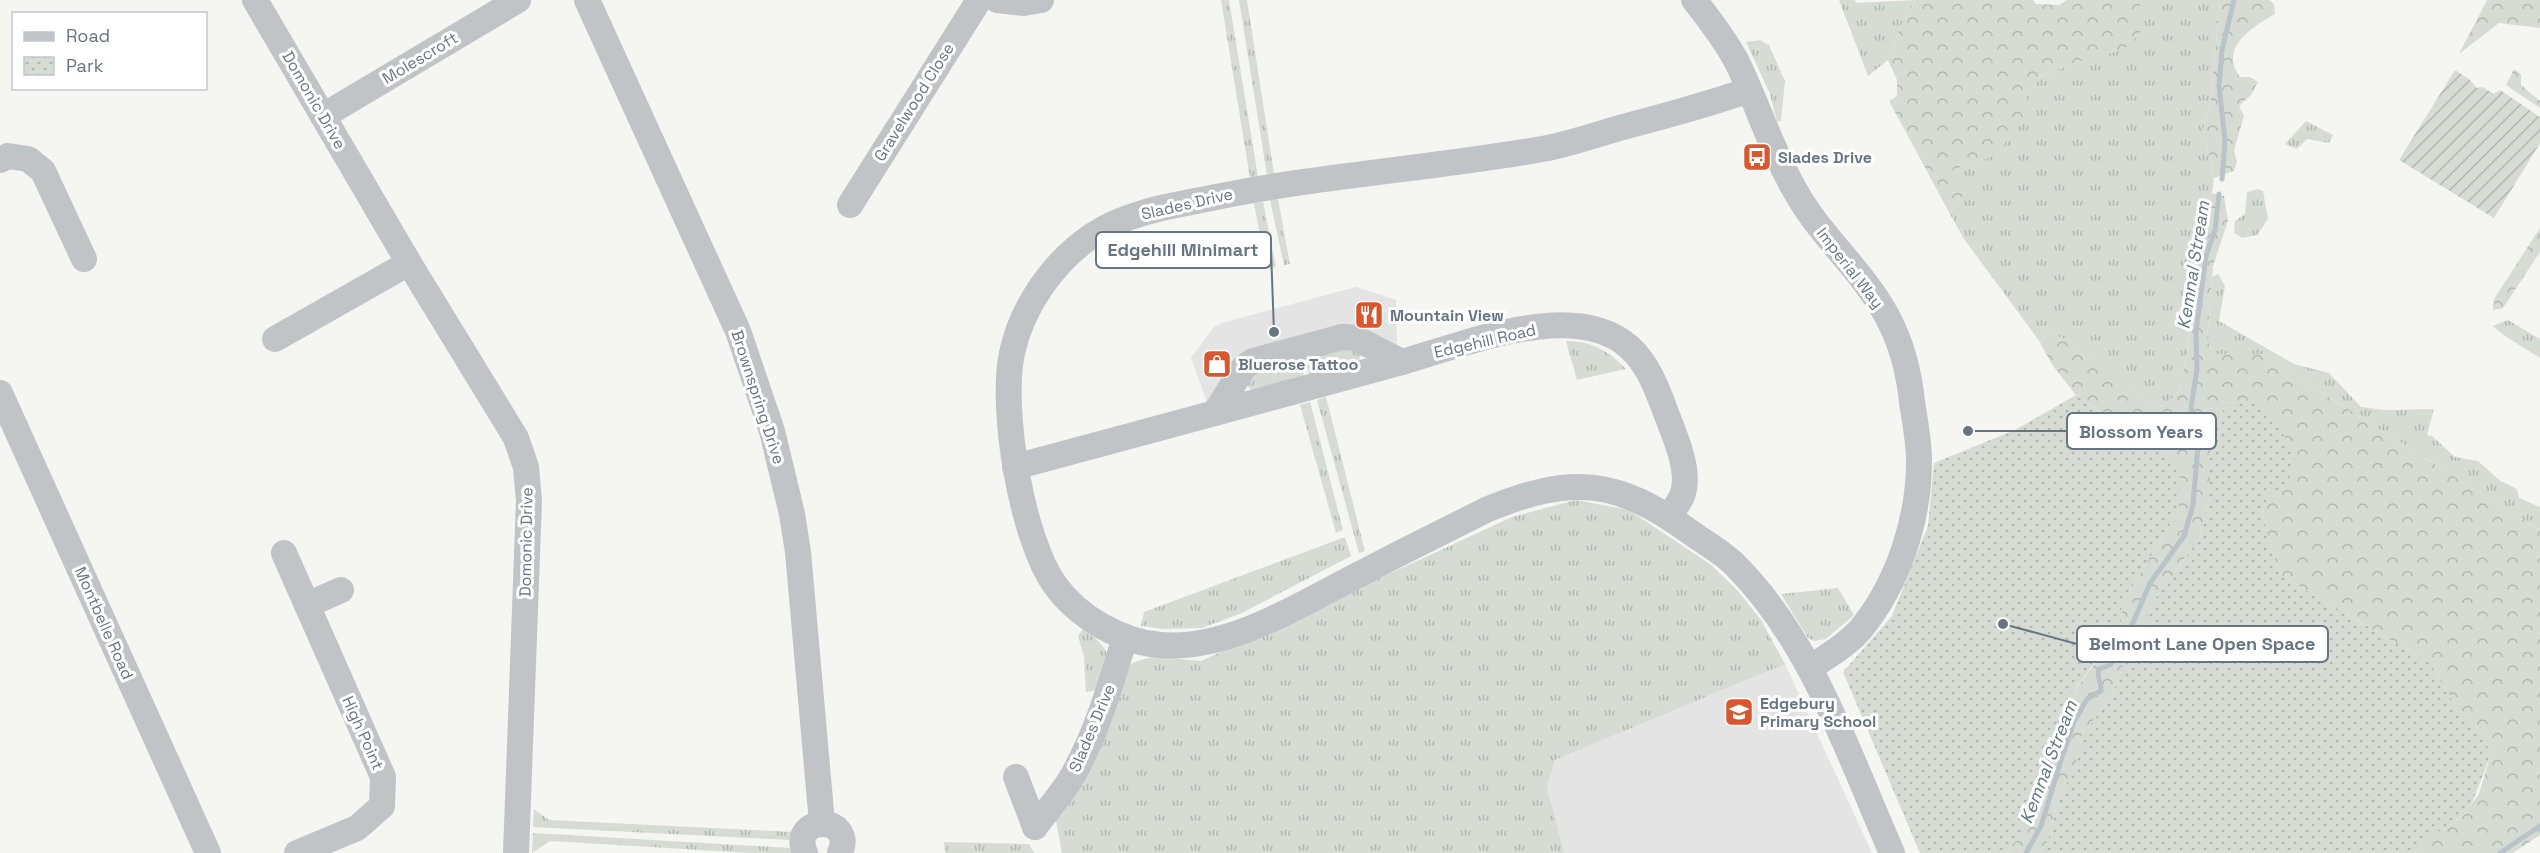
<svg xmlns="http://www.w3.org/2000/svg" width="2540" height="853" font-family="'Space Grotesk',sans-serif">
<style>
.built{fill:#e3e4e3}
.grass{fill:url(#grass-tufts)}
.forest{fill:url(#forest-crowns)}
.park{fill:url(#park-dots)}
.garden{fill:url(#garden-furrows)}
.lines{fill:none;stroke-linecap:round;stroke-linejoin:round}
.stream{stroke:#b8c4c8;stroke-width:5}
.minor{stroke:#c0c4c7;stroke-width:26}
.labels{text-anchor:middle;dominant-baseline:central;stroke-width:6;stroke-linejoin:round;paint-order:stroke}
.street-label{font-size:16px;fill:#667581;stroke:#fff}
.poi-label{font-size:16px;font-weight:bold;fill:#667581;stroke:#fff;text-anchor:start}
.water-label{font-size:18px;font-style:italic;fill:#61777f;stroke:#fff}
.leader{fill:none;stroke:#667581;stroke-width:2}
.callout-dot{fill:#667581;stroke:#fff;stroke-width:2}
.callout{fill:#fff;stroke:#667581;stroke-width:2}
.callout-label{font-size:18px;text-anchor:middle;font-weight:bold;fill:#667581}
</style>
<defs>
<pattern id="grass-tufts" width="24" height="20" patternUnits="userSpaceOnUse" patternTransform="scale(1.5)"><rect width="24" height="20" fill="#d6dcd3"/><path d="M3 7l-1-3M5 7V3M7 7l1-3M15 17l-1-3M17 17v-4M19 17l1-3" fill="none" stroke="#b1b7b1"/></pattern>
<pattern id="forest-crowns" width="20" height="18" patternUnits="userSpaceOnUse" patternTransform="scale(1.5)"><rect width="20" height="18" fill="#d6dcd3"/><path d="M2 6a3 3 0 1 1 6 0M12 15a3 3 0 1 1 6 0" fill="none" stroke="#b1b7b1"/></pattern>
<pattern id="park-dots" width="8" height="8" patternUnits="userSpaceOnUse" patternTransform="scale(1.5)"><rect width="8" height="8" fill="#d6dcd3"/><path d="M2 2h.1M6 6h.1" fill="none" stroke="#b1b7b1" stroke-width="1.8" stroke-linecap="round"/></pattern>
<pattern id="garden-furrows" width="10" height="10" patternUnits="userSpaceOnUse" patternTransform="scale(1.5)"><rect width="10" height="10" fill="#d6dcd3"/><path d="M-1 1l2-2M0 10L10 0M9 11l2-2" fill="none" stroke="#b1b7b1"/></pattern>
</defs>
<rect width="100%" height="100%" fill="#f5f5f2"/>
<!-- built -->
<g class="built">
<path d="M1356,287l40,13 1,51 -48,-19 -141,73 -17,-47 22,-30 9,-5z"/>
<path d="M1785,664l87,189h-308l-17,-66 8,-27z"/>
</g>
<!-- grass -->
<g class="grass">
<path d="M1221,0h8l29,177 -8,1z"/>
<path d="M1239,0h8l27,174 -7,1z"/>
<path d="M1839,0h15l3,3 59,-3 -15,25 -13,35 -20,16z"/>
<path d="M2140,0h80l-10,105 -7,25 11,48 -2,15 -10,12 -13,44 12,-32 -14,136 -8,39 -16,14c-33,-7 -44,-31 -68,-50 -13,-10 -32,-17 -47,-24l-8,10 -76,-103 -14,-25 9,-17h7l-13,-27 38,-14 36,-42v-19l14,-19 39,-15 59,-27z"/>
<path d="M1760,40l9,5 16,36 -4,40 -4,1 -7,-28 -24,-52z"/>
<path d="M2306,121l27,14 -4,8 -22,-4 -10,10 -12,-5z"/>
<path d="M2258,189l5,2 5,28 -11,16 -15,3 -8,-5 1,-12 10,-7 2,-22z"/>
<path d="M1278,199l12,65 -6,1 -14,-65z"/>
<path d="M1263,202l13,64 -6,3 -9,-28 -7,-38z"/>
<path d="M2218,274l7,12 -6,35 75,43 35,9 32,34 23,3 50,-1 -7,26 5,1 23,21 23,4 21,19 18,9 2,9 21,9v24l-279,-177h-46l-8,-13 5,-64z"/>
<path d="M2508,320l32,19v19l-35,-22 -12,-10z"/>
<path d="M1566,341c25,0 43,10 60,28l-49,11z"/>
<path d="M1340,345l21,8 -2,8 -50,14 -5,-21z"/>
<path d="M1299,356l5,20 -53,14 -4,-5 2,-10z"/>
<path d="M1326,397l39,154 -6,2 -42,-153z"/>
<path d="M1310,402l33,128 -7,3 -36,-128z"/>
<path d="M1576,500l53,10 81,54 28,27 23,29 24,44 -230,96 -8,27 17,66h-502l-8,-43 68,-140c27,-20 47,-11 79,-9l311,-144z"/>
<path d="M1345,537l6,19 -109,57 -40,15 -38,1 -23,-3 3,-14z"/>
<path d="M1838,588l16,27 -28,24 -12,2 -6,-3 -27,-44z"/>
<path d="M1083,629c29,20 29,29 19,60l-16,3 -2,-35 -6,-21z"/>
<path d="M534,809l15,11 243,12 -2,8 -257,-13z"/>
<path d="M533,833l257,15 1,5h-40l-201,-12 -18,12z"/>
<path d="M944,842l85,2 5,9h-89z"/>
</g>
<!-- forest -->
<g class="forest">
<path d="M1916,0h117l3,4 23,1 8,-5h73v34l-17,16 -43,11 -39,15 -14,19v19l-12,19 -24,23 -38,14 17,27h-11l-9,17 -61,-113 8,-5v-16l-9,-20 13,-35z"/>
<path d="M2220,0h49l5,4 1,10c-24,14 -56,33 -35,63h10l8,5 -7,13 -12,11 5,10 -10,34 3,12 -3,9 -20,7 -11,-48 7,-25z"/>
<path d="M2487,0h53v28l-41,-5 -40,31z"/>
<path d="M2514,69l7,5v11l19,16v7l-34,-23z"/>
<path d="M2212,193l12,3 4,25 -15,45 -6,75 8,13h46l279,177v304l-27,18h-98l13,-16 33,-19 18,-24 11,-37 -5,-22 -29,-28 -26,-44 -147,-86 -10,-22 -11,-42 7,-18 -58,-28 -2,31 -9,40 -48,65 -9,28 -12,14 -11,-9 2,-33 57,-93 -66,-89 -37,-26 -23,-29 -13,-23 8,-11c15,6 32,13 46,23 26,18 33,43 69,51l16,-14 8,-39 15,-148z"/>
<path d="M2540,228v24l-37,56 -10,2 1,-11z"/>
<path d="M2113,654l11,9 -12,33 -30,39 -6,29 -19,40 -9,36 -10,13h-33l13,-15 41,-127 40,-53z"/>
</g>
<!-- park -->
<path class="park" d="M2076,395l37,26 46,23 21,33 -1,33 -57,93 -2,33 11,8 12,-13 9,-28 48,-65 9,-40 2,-71 16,-21 26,-5 26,24 16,35 -8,26 -18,9 -7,18 11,42 10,22 147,86 26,44 29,28 5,22 -18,46 -11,15 -32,19 -14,16h-377l10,-13 9,-36 19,-40 6,-29 30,-39 12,-33 -11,-9 -15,4 -39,53 -21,82 -20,45 -13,15h-85l-77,-181 49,-56 36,-90 6,-63 81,-33z"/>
<!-- garden -->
<path class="garden" d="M2455,70l14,9 8,9 5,-1 12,7 6,-4 40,27v26l-46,75 -95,-58z"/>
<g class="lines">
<!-- stream -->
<g class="stream">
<path d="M2222,179l3,-38 -6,-55 3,-36 12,-50"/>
<path d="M2124,644l26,-61 34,-47 9,-31 5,-60 -7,-37 6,-39 -1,-37 10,-76 9,-26 4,-36"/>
<path d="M2026,853l15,-27 21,-69 12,-35 13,-23 14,-8c1,-9 -5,-13 -2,-22l11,-4 5,-7"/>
<path d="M2500,853l40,-27"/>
</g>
<!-- minor -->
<g class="minor">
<path d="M255,0l154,263 107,175 10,29 3,34 -13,352"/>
<path d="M587,0l151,331 34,100 20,83 6,38 24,271"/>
<path d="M997,0l27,3 17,-3"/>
<path d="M1694,0c16,20 32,41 44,64 20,42 34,87 58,128 25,45 66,78 91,124 15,28 22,55 25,86 3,20 7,39 7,59 0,59 -21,123 -59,169 -13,15 -34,27 -50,38"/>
<path d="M1749,90c-42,15 -84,26 -126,37 -25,7 -50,16 -75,21 -112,20 -226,27 -337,50 -40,8 -83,14 -118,37 -39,26 -71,71 -81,118 -12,57 10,186 43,232 23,32 66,57 105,60 70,6 142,-42 202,-72 41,-22 83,-42 124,-63 84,-35 130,-32 204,22 15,11 34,21 47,35 76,77 112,189 155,286"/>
<path d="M323,116l195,-116"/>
<path d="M0,160l8,-4 20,3 15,12 41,88"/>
<path d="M850,205l129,-205"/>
<path d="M1342,337l13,1 47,24 -187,51 29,-46 9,-6z"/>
<path d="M275,339l134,-76"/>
<path d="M1402,362c61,-17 172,-64 227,-15 20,17 30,47 39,71 8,21 22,53 15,75 -2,8 -10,17 -14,24"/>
<path d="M0,393l208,460"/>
<path d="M1015,467l200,-54"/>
<path d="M284,553l99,224 -1,29 -25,22 -60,25"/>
<path d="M307,605l34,-15"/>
<path d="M1016,777l19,50"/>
<path d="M1035,827c12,-17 28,-34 38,-52 24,-43 38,-91 52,-138"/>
<path d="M805,853c-16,-38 51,-39 35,0"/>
</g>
</g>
<!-- icons -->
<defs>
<g id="bus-square" transform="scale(1.5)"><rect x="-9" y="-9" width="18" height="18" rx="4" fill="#da562d" stroke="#fff"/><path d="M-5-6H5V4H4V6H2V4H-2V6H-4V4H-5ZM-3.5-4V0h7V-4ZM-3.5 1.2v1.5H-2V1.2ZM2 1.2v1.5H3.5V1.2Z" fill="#fff"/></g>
<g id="restaurant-square" transform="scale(1.5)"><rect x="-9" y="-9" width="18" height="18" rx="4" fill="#da562d" stroke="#fff"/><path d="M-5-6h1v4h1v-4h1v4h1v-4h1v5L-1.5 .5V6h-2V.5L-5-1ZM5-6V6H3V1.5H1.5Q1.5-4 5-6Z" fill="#fff"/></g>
<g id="shop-square" transform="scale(1.5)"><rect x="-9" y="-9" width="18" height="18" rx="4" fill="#da562d" stroke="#fff"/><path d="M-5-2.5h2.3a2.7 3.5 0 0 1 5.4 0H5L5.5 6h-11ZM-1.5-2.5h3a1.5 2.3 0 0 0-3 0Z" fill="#fff"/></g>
<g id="school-square" transform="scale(1.5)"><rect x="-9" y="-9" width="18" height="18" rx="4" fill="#da562d" stroke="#fff"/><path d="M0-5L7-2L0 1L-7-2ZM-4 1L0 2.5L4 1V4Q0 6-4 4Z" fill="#fff"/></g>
</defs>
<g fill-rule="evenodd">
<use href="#bus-square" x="1757" y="157"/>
<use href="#restaurant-square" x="1369" y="315"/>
<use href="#shop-square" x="1217" y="364"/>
<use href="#school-square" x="1739" y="712"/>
</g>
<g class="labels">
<!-- street labels -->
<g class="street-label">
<text transform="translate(420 58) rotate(-31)">Molescroft</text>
<text transform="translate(314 100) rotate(60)">Domonic Drive</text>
<text transform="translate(914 102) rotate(-58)">Gravelwood Close</text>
<text transform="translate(1187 204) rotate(-13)">Slades Drive</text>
<text transform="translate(1850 268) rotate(52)">Imperial Way</text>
<text transform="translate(1485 341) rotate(-13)">Edgehill Road</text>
<text transform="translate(758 397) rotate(72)">Brownspring Drive</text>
<text transform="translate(526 542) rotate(-89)">Domonic Drive</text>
<text transform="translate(104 623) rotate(66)">Montbelle Road</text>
<text transform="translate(1092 728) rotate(-67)">Slades Drive</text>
<text transform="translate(363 733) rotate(66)">High Point</text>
</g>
<!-- poi labels -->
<g class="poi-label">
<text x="1778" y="157">Slades Drive</text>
<text x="1390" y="315">Mountain View</text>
<text x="1238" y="364">Bluerose Tattoo</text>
<text x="1760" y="703">Edgebury<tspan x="1760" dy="18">Primary School</tspan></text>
</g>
<!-- water labels -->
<g class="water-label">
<text transform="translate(2193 265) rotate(-81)">Kemnal Stream</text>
<text transform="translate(2048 762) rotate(-69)">Kemnal Stream</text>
</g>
</g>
<!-- callouts -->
<path class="leader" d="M1274 332L1271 250M1968 431L2067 431M2003 624L2077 644"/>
<g class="callout-dot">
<circle cx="1274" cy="332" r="6"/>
<circle cx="1968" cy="431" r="6"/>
<circle cx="2003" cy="624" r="6"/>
</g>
<g class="callout">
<rect x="1096" y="232" width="175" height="36" rx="6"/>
<rect x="2067" y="413" width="149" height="36" rx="6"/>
<rect x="2077" y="626" width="251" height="36" rx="6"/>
</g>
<g class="callout-label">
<text x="1183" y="256">Edgehill Minimart</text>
<text x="2141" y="438">Blossom Years</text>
<text x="2202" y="650">Belmont Lane Open Space</text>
</g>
<!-- legend -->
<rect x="12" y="12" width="195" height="78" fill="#ffffff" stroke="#c2c8cd" stroke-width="1.5"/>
<rect x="24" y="32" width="30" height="9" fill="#c0c4c7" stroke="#c2c8cd" stroke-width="1.5"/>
<text x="66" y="42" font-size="18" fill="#667581">Road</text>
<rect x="24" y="57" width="30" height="18" fill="url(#park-dots)" stroke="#c2c8cd" stroke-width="1.5"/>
<text x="66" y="72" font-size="18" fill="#667581">Park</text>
</svg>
